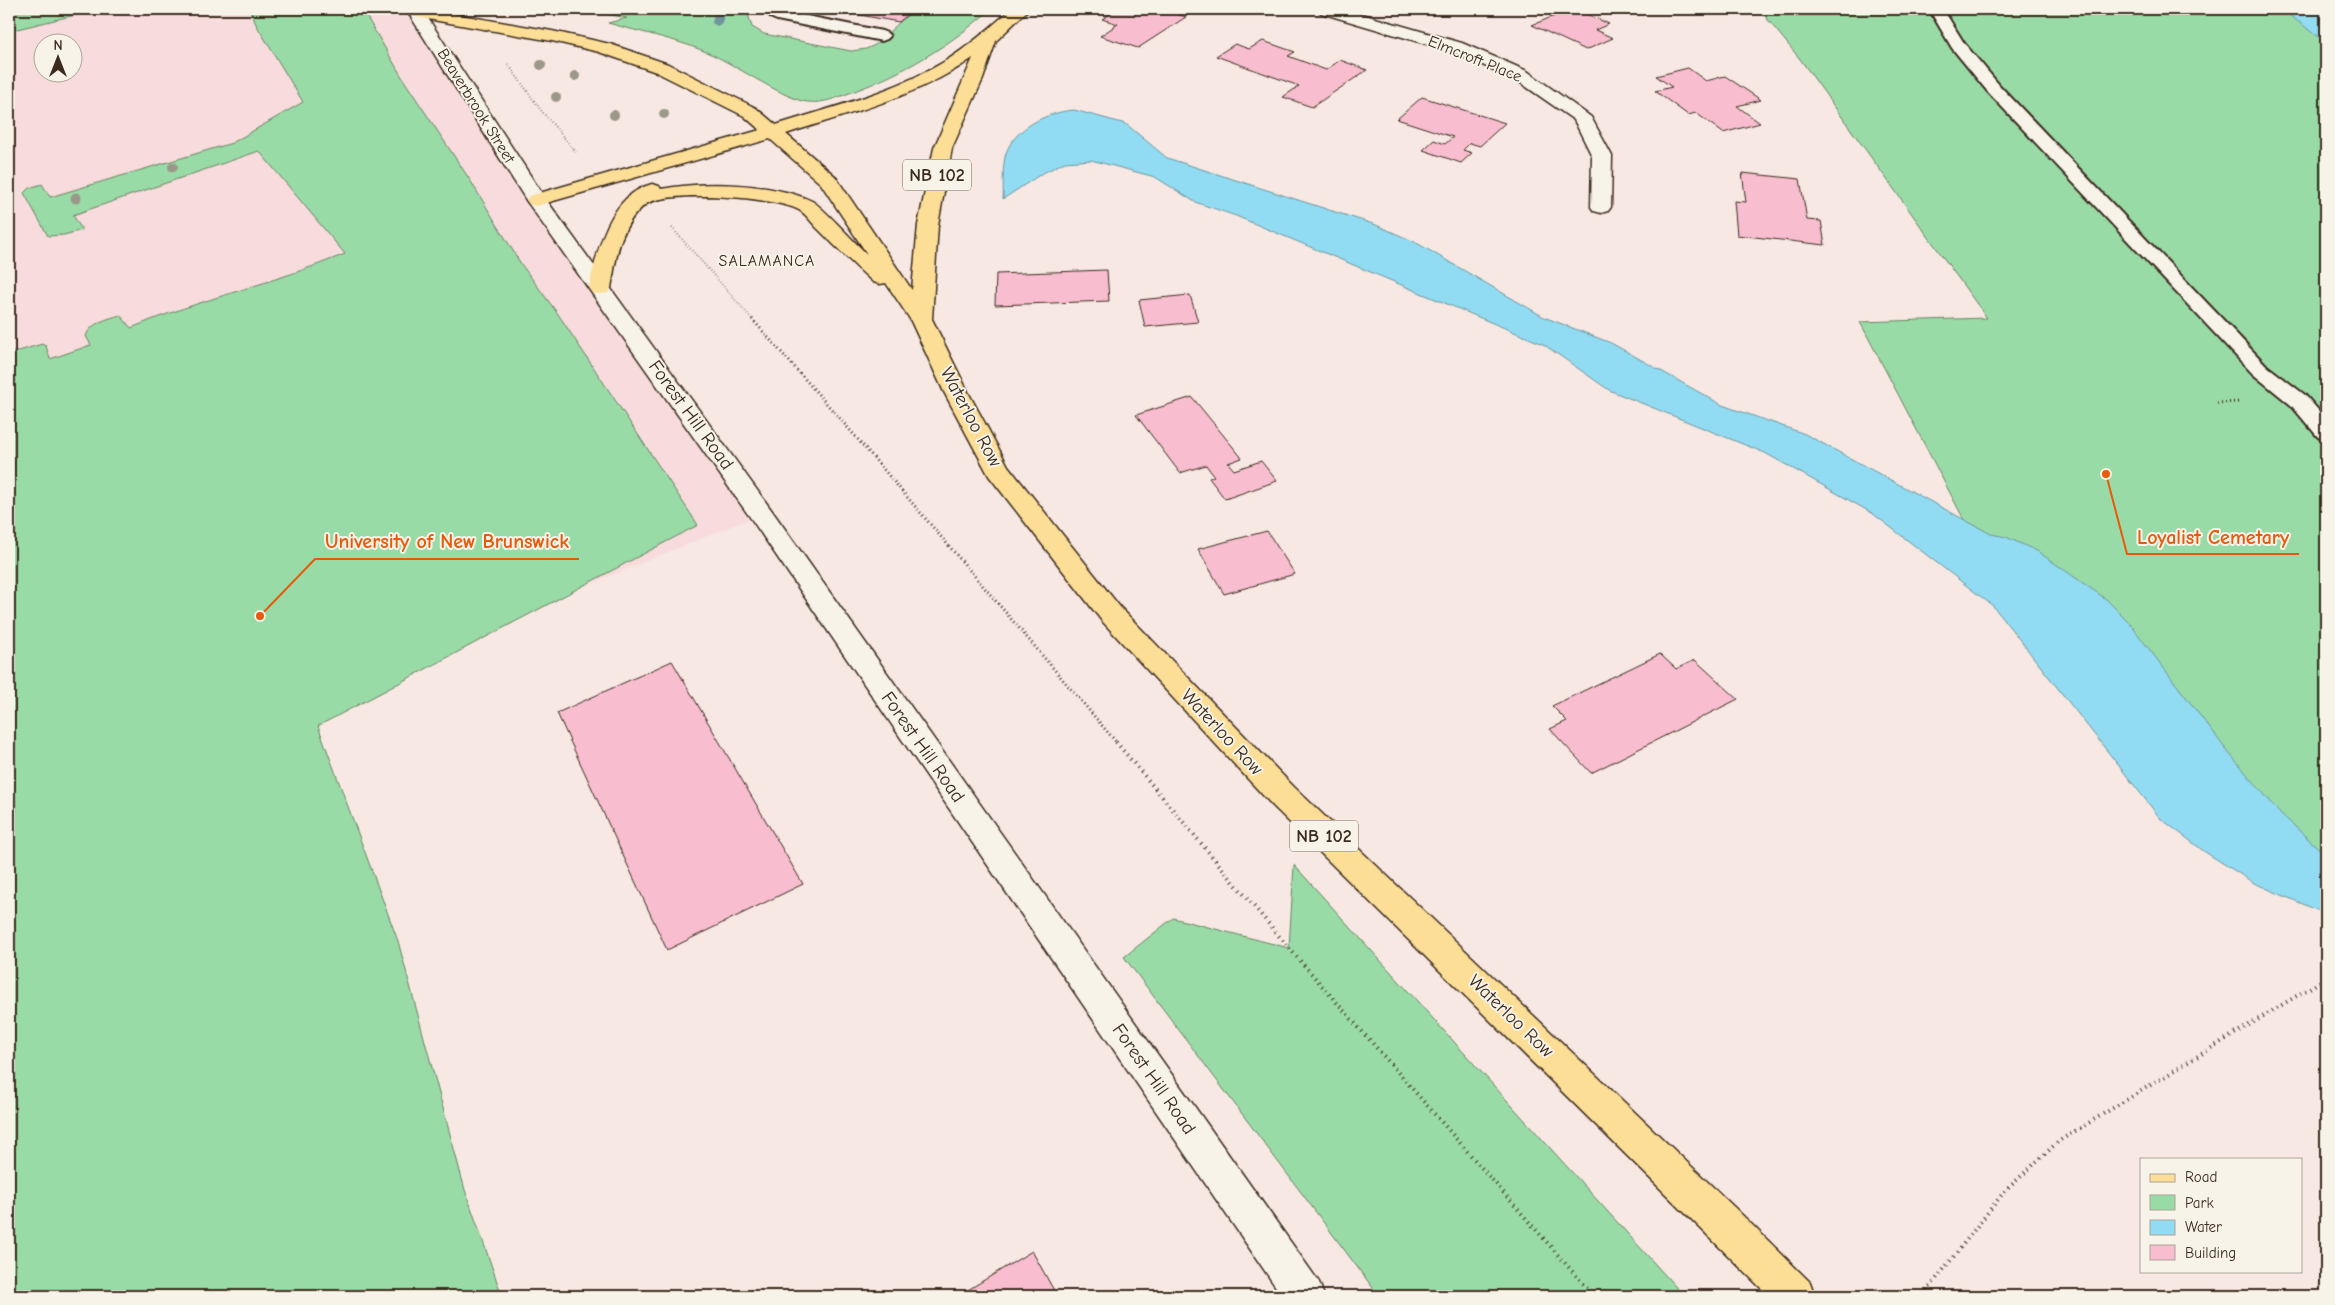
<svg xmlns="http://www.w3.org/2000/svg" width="2335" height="1305" font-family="'Comic Neue',sans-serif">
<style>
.built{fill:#f7dbdd;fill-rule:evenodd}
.green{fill:#99dba6;stroke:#6a8262}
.water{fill:#91dcf2;stroke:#6f959d}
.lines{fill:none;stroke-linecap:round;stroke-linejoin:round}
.stream{fill:#6f959d;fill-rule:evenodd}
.building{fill:#f8bed0;stroke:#3b2a1e}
.service-casing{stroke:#3b2a1e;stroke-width:4}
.minor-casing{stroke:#3b2a1e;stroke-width:3}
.tertiary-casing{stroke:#3b2a1e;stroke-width:3}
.primary-casing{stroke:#3b2a1e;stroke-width:3}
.path-far2{stroke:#3b2a1e;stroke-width:2;stroke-dasharray:0.5 2.5;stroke-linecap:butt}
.path-far1{stroke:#3b2a1e;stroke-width:3;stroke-dasharray:1 3;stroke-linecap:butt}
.path{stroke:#3b2a1e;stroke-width:4;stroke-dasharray:1 4.5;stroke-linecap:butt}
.service{fill:#f7f3e8;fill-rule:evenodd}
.minor{fill:#f7f3e8;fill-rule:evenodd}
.tertiary{fill:#f7f3e8;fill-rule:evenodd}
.primary{fill:#fcde96;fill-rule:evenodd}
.tree{fill:#9c9889}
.labels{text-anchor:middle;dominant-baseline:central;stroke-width:4;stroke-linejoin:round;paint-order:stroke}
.far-street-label{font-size:16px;fill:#3b2a1e;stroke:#f7f3e8}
.far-neighbourhood-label{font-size:16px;letter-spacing:1px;fill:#3b2a1e;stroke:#f7f3e8}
.shield{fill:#f7f3e8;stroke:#73665b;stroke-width:1}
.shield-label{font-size:18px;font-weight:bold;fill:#3b2a1e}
.street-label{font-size:19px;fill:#3b2a1e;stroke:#f7f3e8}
.leader{fill:none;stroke:#e8590c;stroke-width:2}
.callout-dot{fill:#e8590c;stroke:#f7f3e8;stroke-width:2}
.callout-label{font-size:20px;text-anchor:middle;font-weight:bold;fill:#e8590c;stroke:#f7f3e8;stroke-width:4;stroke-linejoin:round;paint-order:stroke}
</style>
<rect width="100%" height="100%" fill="#f7e8e3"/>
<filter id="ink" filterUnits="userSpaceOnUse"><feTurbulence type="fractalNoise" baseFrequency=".02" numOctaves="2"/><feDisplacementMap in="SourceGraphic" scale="10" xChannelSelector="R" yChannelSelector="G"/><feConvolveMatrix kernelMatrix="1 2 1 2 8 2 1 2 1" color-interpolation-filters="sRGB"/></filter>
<g filter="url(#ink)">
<!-- built -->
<path class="built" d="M9,9h405l122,191 225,314 -499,204 -253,578zM42,42h30v30h-30z"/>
<!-- green -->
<g class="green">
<path d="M9,9h91l-91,22z"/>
<path d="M249,9h113l43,73 65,98 51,84 37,50 140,211 -380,201 80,215 67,249 37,106h-493v-942l33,-10 4,2 4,13 41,-14 -5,-9c5,-14 22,-17 34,-21l11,13c69,-29 144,-45 214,-74l-86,-103 -186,64 9,15 -18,5 -16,1 -24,-43 5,-5 13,-4 8,13 182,-54 71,-41 -46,-76z"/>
<path d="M578,9h172l-2,5 4,13 12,7 87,17 15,-2 9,-4 39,-36h77c-42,37 -87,64 -139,83 -13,5 -29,12 -44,10 -20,-1 -73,-37 -95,-47 -32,-15 -70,-22 -105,-32l19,-5z"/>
<path d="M1759,9h567v894l-327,-317 -139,-264 127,-4 -187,-259z"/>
<path d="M1294,865l390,431h-305l-255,-339 49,-39 116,30z"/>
</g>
<!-- water -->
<g class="water">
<path d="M2281,9h45v33z"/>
<path d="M1074,110l52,14 41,34 209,67 39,17 129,75 67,26 111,62 83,29 186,100 15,3 31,14 69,48 21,21 101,132 53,62 45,41v59l-72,-31 -49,-31 -45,-34 -167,-212 -121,-93 -107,-60 -156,-63 -66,-46 -307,-128 -41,-14 -40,-25 -64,-17 -26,2 -24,12 -38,25c1,-15 -2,-37 5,-51 12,-23 41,-36 66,-38z"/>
</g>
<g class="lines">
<!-- stream -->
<path class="stream" d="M715,9h10l-3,14 -5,3 -5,-3z"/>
</g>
<!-- building -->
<g class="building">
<path d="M826,9h88l-15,13z"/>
<path d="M1118,9l9,3 5,-3h28l26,8 -48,31 -38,-12 18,-12 -16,-5z"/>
<path d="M1565,9h10l34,15 -14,6 18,8 -27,12 -54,-25 25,-10 -3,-1z"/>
<path d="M1263,41l32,11 -7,4 38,14 14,-10 27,10 -55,37 -29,-10 16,-11 -83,-30 19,-12 14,5z"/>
<path d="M1688,68l18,13 19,-5 36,24 -24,6 23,17 -37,10 -27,-20 -8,2 -33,-24 17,-4 -16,-11z"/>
<path d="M1422,97l83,26 -25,23 -10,-3 -7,7 9,3 -11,10 -38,-13 11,-10 11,4 8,-7 -56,-18z"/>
<path d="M1742,173l58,6 7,41 14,1 4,24 -88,-10 -3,-34 12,1z"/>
<path d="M1107,270l2,31 -114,4 1,-31z"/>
<path d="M1190,295l8,27 -53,5 -6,-27z"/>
<path d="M1192,397l50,61 -14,5 6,7 27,-9 16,20 -52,18 -16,-21 5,-2 -8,-11 -26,8 -44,-58z"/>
<path d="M1267,531l28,43 -71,20 -26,-45z"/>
<path d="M1660,654l16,15 19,-9 43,39 -147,74 -41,-44 17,-8 -15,-15z"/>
<path d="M672,661l131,223 -136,66 -110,-237z"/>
<path d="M1032,1251l25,45h-99z"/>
</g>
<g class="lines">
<!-- service casing -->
<g class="service-casing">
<g id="service">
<path d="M764,9h15l3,2 100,20 5,2 3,3 -3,3 -5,2 -105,-21 -5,-2z"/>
<path d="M1929,9h14l21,34 36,43 267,280 38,29 21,24v20l-8,-2 -27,-32 -38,-31 -265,-282 -36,-44z"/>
</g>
</g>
<!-- minor casing -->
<g class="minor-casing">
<path id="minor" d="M1319,9h25l118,34 65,28 64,46 21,39 -1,51 -3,4 -7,2 -7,-2 -3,-4 1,-51 -18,-36 -59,-41 -65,-28 -129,-38z"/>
</g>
<!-- tertiary casing -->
<g class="tertiary-casing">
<path id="tertiary" d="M406,9h16l123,189 225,310 549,774 5,14h-42l-530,-776 -226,-320z"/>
</g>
<!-- primary casing -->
<g class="primary-casing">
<path id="primary" d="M410,9h16l126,22 58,13 58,20 88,44 20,17c56,-18 115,-32 166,-62 25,-15 48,-35 69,-54h18l-33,32 -13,38 -31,69 -14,77 -6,94 36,73 40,74 112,141 174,180 441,421 75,74 5,14h-46l-497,-491 -170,-184 -113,-145 -45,-84 -34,-73 -24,-36 -6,1 -7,-2c-19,-17 -37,-35 -55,-53 -6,-6 -12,-15 -19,-19 -23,-13 -134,-21 -154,-5 -26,20 -29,54 -34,83l-3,5 -8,1 -8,-1 -3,-5c8,-37 20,-93 63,-104l7,2 2,3c43,-8 110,-7 151,12 11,6 43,42 55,53l-46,-70 -51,-45 -227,65 -7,2 -7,-2 -3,-4 3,-4 231,-66 -16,-14 -88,-44 -57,-20 -47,-11 -136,-24 -6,-1 -2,-4zM973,58l-39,90 -16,77 -6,65 -77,-114 -49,-42c64,-21 131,-37 187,-76z"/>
</g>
<!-- path-far2 -->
<g class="path-far2">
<path d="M508,64l32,45 36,43"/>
<path d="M672,228l81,92"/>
</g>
<!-- path-far1 -->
<g class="path-far1">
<path d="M752,319l103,117 262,307"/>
<path d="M2217,403l23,-1"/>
</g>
<!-- path -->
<g class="path">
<path d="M1116,742l173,206 305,348"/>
<path d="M1923,1296l80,-103 56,-52 267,-163"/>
</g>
<!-- service -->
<use href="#service" class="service"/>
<!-- minor -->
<use href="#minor" class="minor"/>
<!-- tertiary -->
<use href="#tertiary" class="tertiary"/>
<!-- primary -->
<use href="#primary" class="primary"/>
</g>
<!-- trees -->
<g class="tree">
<circle cx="541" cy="65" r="5"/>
<circle cx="575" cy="76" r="5"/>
<circle cx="556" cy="97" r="5"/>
<circle cx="664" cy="114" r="5"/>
<circle cx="614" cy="115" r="5"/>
<circle cx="173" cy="167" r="5"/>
<circle cx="76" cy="198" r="5.5"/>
</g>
</g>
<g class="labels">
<!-- far-street labels -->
<g class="far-street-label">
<text transform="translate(1475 59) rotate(22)">Elmcroft Place</text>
<text transform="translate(476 106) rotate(58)">Beaverbrook Street</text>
</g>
<!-- far-neighbourhood labels -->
<g class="far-neighbourhood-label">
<text x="767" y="261">SALAMANCA</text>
</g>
<!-- shield labels -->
<g class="shield">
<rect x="903" y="159.5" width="68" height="31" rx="4"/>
<rect x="1290" y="820.5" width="68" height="31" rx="4"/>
</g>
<g class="shield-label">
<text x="937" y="175">NB 102</text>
<text x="1324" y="836">NB 102</text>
</g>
<!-- street labels -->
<g class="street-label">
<text transform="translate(691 415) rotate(54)">Forest Hill Road</text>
<text transform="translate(971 417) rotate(62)">Waterloo Row</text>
<text transform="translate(1222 732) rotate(47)">Waterloo Row</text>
<text transform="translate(923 747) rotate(55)">Forest Hill Road</text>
<text transform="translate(1511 1016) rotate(44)">Waterloo Row</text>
<text transform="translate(1154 1079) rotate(55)">Forest Hill Road</text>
</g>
</g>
<!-- callouts -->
<path class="leader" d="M2106 474L2127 554H2299M260 616L315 559H579"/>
<g class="callout-dot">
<circle cx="2106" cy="474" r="5"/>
<circle cx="260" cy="616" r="5"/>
</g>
<g class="callout-label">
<text x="2213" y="544">Loyalist Cemetary</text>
<text x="447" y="548">University of New Brunswick</text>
</g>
<!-- margin -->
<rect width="2335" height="1305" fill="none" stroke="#f7f3e8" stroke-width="30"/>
<rect x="15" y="15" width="2305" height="1275" fill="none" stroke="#3b2a1e" stroke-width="2" filter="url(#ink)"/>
<!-- legend -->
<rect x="2140" y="1158" width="162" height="115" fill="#f7f3e8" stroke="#aca397"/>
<rect x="2150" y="1174" width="25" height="8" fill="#fcde96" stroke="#aca397"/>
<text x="2185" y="1182" font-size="15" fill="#3b2a1e">Road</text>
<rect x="2150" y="1195" width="25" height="15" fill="#99dba6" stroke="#aca397"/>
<text x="2185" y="1208" font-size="15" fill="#3b2a1e">Park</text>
<rect x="2150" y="1220" width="25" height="15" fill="#91dcf2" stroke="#aca397"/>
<text x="2185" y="1232" font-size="15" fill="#3b2a1e">Water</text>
<rect x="2150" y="1245" width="25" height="15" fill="#f8bed0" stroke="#aca397"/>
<text x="2185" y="1258" font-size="15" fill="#3b2a1e">Building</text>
<!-- north arrow -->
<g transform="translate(58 58)"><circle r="24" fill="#f7f3e8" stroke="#aca397"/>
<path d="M0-4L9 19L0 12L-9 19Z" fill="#3b2a1e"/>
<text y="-8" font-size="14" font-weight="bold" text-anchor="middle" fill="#3b2a1e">N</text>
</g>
</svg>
